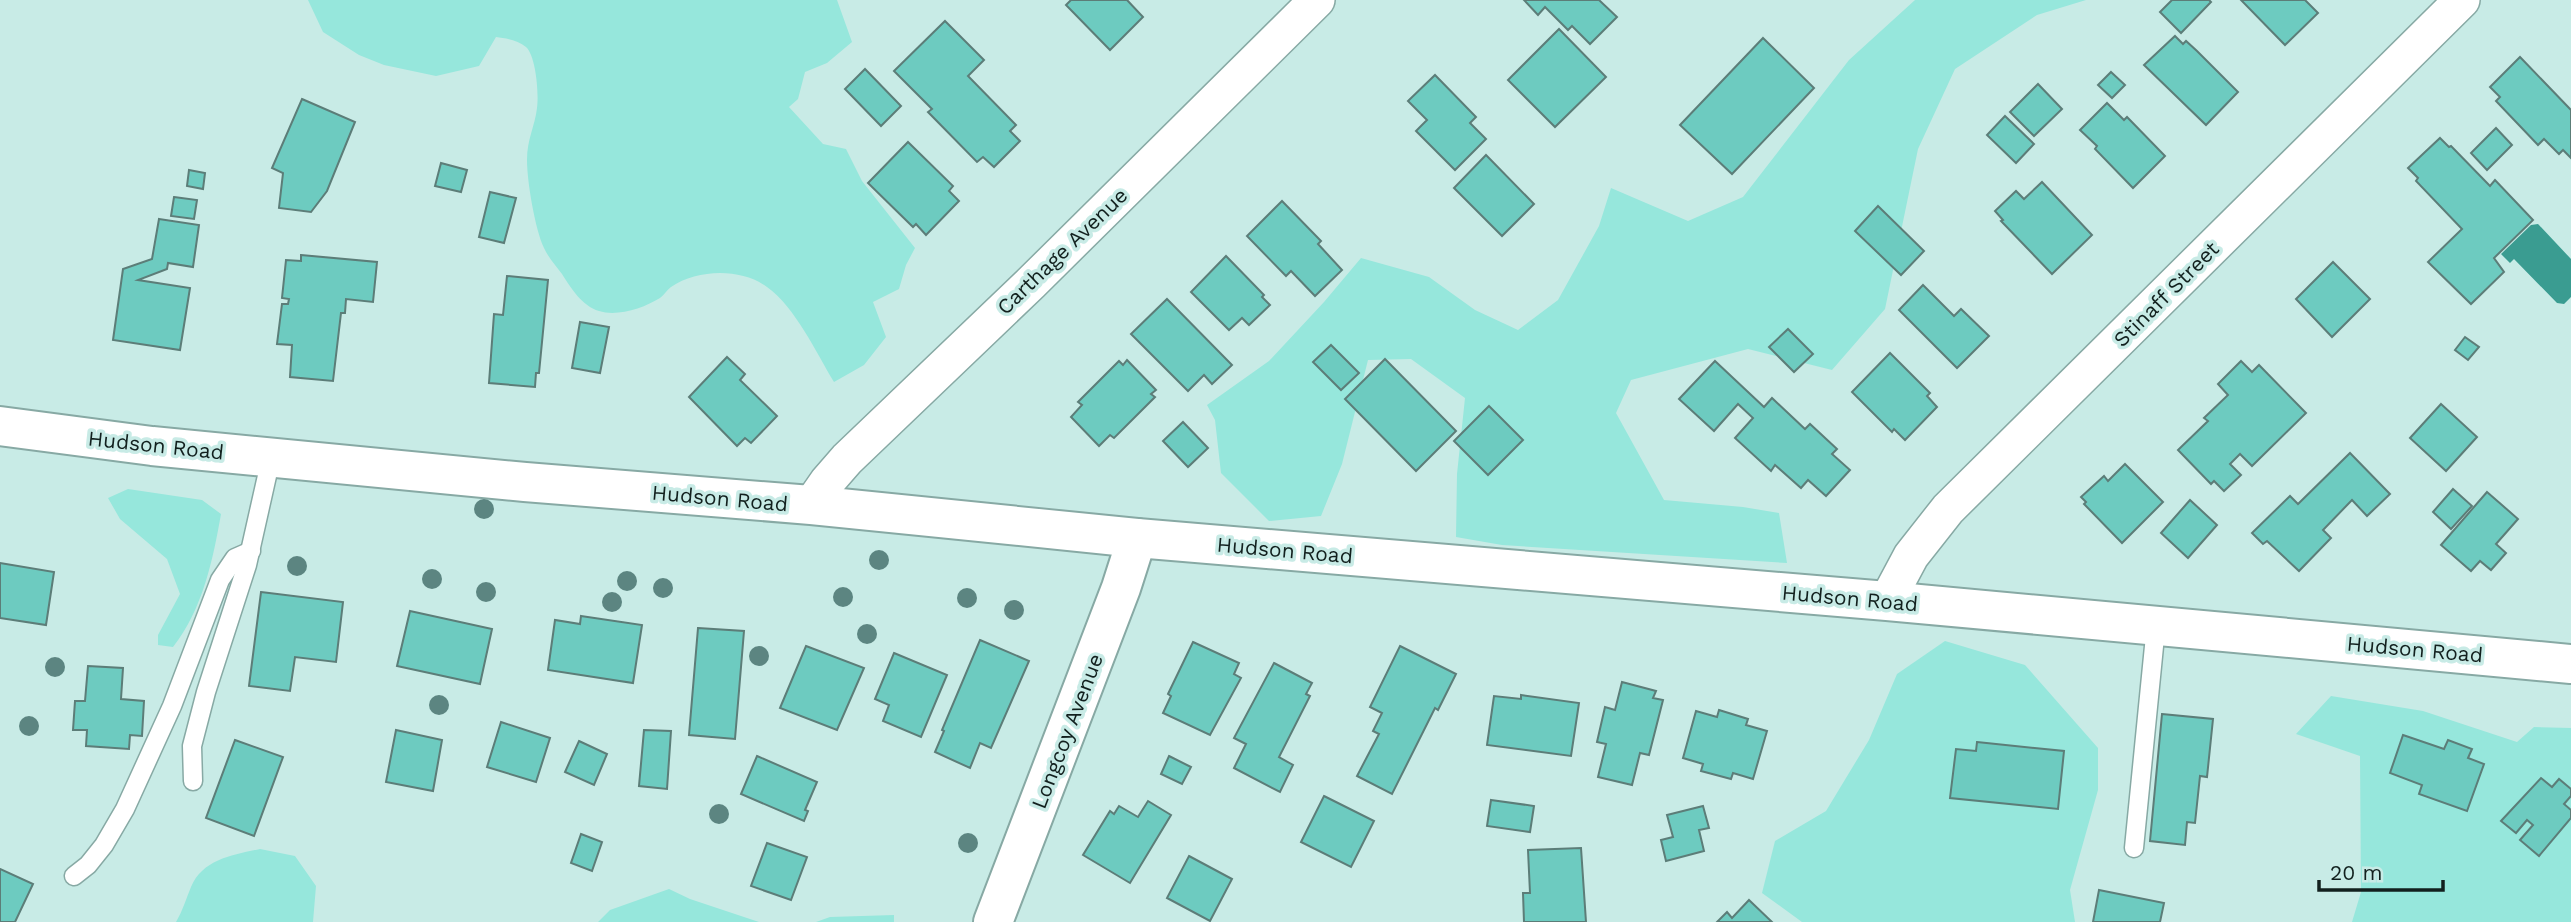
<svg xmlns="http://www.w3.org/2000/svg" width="2571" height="922" font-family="'Work Sans',sans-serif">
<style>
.green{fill:#96e7dc}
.water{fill:#3a9c91}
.building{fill:#6dcbc0;stroke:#5c7d78;stroke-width:2}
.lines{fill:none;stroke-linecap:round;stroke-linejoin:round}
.lane-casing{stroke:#87a9a4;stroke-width:21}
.street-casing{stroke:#87a9a4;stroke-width:38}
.secondary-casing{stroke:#87a9a4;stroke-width:42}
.lane{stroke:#fff;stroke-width:18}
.street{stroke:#fff;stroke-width:35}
.secondary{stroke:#fff;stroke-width:38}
.tree{fill:#5c8581}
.labels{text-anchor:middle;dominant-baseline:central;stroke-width:7;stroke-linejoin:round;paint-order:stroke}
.street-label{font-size:21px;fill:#12201e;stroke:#c8ebe6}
</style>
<rect width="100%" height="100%" fill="#c8ebe6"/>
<!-- green -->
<g class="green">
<path d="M308,0h529l15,42 -25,21 -22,9 -7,27 -9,8 34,37 23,5 16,32 53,67 -9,17 -7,24 -26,13 13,35 -22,28 -30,17c-18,-30 -39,-75 -67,-95 -26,-19 -69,-18 -96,0 -4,3 -7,8 -11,11 -16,10 -43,19 -61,13 -17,-5 -28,-23 -37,-37 -6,-8 -14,-17 -18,-26 -9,-19 -17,-67 -17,-88 0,-21 8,-34 10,-52 2,-14 -1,-52 -11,-61 -8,-7 -21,-9 -30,-10l-17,29 -43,10 -52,-11 -25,-10 -36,-23z"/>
<path d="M1915,0h171l-49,15 -82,54 -37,80 -33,160 -53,61 -84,-21 -117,31 -15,33 48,87 79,7 36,6 8,50 -285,-18 -46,-8 1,-63 8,-76 -54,-39 -43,1 -26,104 -21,52 -52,5 -48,-48 -6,-53 -8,-15 62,-44 55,-59 37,-44 68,19 46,33 43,20 40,-30 41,-74 12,-38 77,33 55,-24 106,-137z"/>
<path d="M128,489l74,11 19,14c-8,45 -18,95 -48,133l-15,-2v-10l22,-41 -13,-35 -47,-40 -12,-21z"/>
<path d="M1945,641l80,24 73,83v42l-28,100 5,32h-273l-40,-29 13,-52 51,-30 43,-71 28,-66z"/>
<path d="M2331,696l92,15 94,31 17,-15 37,1v194h-219l9,-30 -1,-136 -64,-22z"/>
<path d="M260,849l35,7 21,30 -3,36h-137c7,-12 10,-23 15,-35 12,-28 42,-32 69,-38z"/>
<path d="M669,889l21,10 69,23h-161l12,-12z"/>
<path d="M894,915v7h-78l14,-5z"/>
</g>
<!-- water -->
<path class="water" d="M2538,224l33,35v38l-7,7 -7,-1 -43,-44 -4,4 -9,-9 30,-29z"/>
<!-- building -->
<g class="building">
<path d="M1071,0h56l16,17 -33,33 -44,-45z"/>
<path d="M1524,0h75l18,17 -27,27 -18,-18 -4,4 -23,-23 -7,8z"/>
<path d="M2172,0h37l2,2 -30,31 -21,-21z"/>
<path d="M2241,0h64l13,13 -33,32z"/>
<path d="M945,21l39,39 -16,16 48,49 -6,6 10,10 -26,26 -11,-10 -6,5 -49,-50 4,-3 -38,-38z"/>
<path d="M1559,29l47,48 -51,50 -47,-47z"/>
<path d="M2175,36l8,8 3,-3 11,10 41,41 -32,33 -62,-60z"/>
<path d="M1763,38l51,50 -82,86 -52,-49z"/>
<path d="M2520,57l51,53v48l-8,-8 -4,4 -15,-15 -6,6 -42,-44 4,-4 -10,-10z"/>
<path d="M865,69l36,37 -20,20 -36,-37z"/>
<path d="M2111,72l14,13 -13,13 -14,-13z"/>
<path d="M1435,75l41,42 -6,6 16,16 -31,31 -39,-39 11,-11 -19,-19z"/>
<path d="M2038,84l24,25 -28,27 -24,-24z"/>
<path d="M302,99l53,23 -28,69 -16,21 -32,-4 4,-35 -11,-5z"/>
<path d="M2107,103l17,17 3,-3 38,39 -32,32 -38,-39 2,-3 -17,-16z"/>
<path d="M2005,116l29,28 -18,19 -29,-28z"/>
<path d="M2496,128l16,17 -25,25 -16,-17z"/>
<path d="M2440,138l9,9 2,-1 39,40 5,-6 38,40 -39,38 10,14 -33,32 -43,-42 34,-33 -46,-48 2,-3 -10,-10z"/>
<path d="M908,142l45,44 -4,5 10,10 -33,34 -10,-11 -3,3 -45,-44z"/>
<path d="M1486,155l48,49 -32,32 -48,-48z"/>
<path d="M441,163l26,7 -6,22 -26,-6z"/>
<path d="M189,170l16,3 -2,16 -16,-3z"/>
<path d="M2042,182l50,53 -40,39 -51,-53 2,-1 -8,-9 21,-20 8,8z"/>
<path d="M490,192l26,6 -12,45 -25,-6z"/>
<path d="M174,197l23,3 -3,19 -23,-3z"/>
<path d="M1282,201l39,40 -3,3 24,26 -27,26 -24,-25 -5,5 -39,-40z"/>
<path d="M1878,206l46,45 -23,24 -46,-44z"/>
<path d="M159,219l40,6 -6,42 -25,-4 -1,6 -29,11 52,8 -10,62 -67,-10 10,-71 29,-10z"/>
<path d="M301,255l76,7 -4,40 -27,-3 -1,14h-4l-8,68 -43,-4 2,-32 -15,-1 5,-40h6l1,-5 -7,-1 4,-38 15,1z"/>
<path d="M1226,256l38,39 -2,2 8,8 -21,20 -7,-7 -13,12 -38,-38z"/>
<path d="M2333,262l37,37 -38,38 -36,-38z"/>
<path d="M507,276l41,4 -9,93h-3l-1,14 -46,-4 5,-69 9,1z"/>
<path d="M1923,285l31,31 7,-7 28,27 -32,32 -58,-58z"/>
<path d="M1167,299l65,66 -20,19 -8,-9 -16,16 -57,-57z"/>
<path d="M580,322l29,5 -9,46 -28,-5z"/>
<path d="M1788,329l25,25 -19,18 -25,-25z"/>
<path d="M2465,337l14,10 -11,13 -13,-10z"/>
<path d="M1331,345l28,28 -18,17 -28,-28z"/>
<path d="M1890,353l40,40 -3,3 10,11 -32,33 -11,-11 -2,3 -40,-40z"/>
<path d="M727,357l18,17 -5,6 37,36 -26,27 -6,-5 -8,8 -48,-49z"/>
<path d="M1385,359l71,72 -40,40 -71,-72z"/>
<path d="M1127,360l29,30 -5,4 4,3 -41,41 -4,-3 -11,11 -28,-29 11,-12 -4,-3 41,-41 4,4z"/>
<path d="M1715,361l49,46 8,-9 33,31 5,-5 27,25 -5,5 18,16 -24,26 -18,-16 -7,8 -26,-23 -4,6 -36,-33 18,-20 -15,-14 -24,27 -35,-32z"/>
<path d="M2241,361l11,11 7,-7 47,48 -54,53 -12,-12 -10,10 11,11 -17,16 -10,-10 -3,3 -33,-34 30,-29 -4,-3 24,-23 -10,-11z"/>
<path d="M2441,404l36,33 -31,34 -36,-33z"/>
<path d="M1489,406l34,34 -35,35 -34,-34z"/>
<path d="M1183,422l25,26 -20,19 -25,-26z"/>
<path d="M2350,453l40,41 -23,22 -15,-16 -29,30 8,8 -32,33 -32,-30 -4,3 -11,-11 38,-37 8,8z"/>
<path d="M2125,464l38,38 -41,41 -38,-39 2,-2 -5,-5 23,-21 4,5z"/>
<path d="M2453,489l19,17 -21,23 -18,-17z"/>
<path d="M2487,492l31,27 -22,25 10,9 -15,17 -11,-9 -9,10 -30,-26z"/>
<path d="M2190,500l27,25 -29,33 -27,-25z"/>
<path d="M0,563l54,9 -8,53 -46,-7z"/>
<path d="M261,592l82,10 -7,60 -41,-5 -5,34 -41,-5z"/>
<path d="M410,611l82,18 -12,55 -83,-18z"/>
<path d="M581,616l61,9 -9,58 -85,-13 7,-50 25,4z"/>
<path d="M698,628l46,3 -9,108 -46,-4z"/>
<path d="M980,640l49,21 -38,87 -11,-5 -10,25 -35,-16 9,-21 -2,-1z"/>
<path d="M1193,642l46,21 -5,11 7,4 -31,57 -47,-22 8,-17 -3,-2z"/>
<path d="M806,646l58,22 -27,62 -57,-22z"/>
<path d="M1400,646l56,28 -18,36 -3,-2 -43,86 -35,-18 22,-42 -6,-3 9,-18 -12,-6z"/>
<path d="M894,653l53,22 -26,62 -38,-16 6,-16 -14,-6z"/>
<path d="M1274,663l38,20 -6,11 4,2 -31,61 14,8 -13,27 -46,-24 12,-24 -12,-6z"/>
<path d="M88,666l35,2 -2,31 23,2 -2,35 -12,-1 -1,14 -43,-3 1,-16h-14l2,-29h10z"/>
<path d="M1622,682l34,9 -3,7 10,2 -14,55 -9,-2 -8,32 -34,-8 8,-33 -9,-2 8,-35 10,3z"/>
<path d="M1521,695l58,8 -8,53 -84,-11 7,-49 27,3z"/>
<path d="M1719,710l29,9 -2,6 21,6 -14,48 -20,-6 -2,6 -30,-8 2,-7 -20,-6 13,-47 21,6z"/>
<path d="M2162,714l51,5 -6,58 -7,-1 -5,47 -8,-1 -2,23 -35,-4z"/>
<path d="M501,722l49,16 -14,44 -49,-15z"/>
<path d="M396,730l46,10 -9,51 -47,-9z"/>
<path d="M644,730l27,1 -4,58 -28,-3z"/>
<path d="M2403,735l41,14 4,-9 24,9 -4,9 16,6 -17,47 -48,-17 3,-9 -32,-12z"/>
<path d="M235,740l48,17 -29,79 -48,-18z"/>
<path d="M579,741l28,13 -13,31 -29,-13z"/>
<path d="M1977,742l87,9 -6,58 -108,-11 6,-49 20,2z"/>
<path d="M757,756l60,26 -12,28 3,1 -4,10 -63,-27z"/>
<path d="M1169,756l22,11 -9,17 -21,-10z"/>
<path d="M2541,778l11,9 7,-8 12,10v7l-7,8 7,6v8l-32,38 -19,-16 13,-15 -6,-5 -11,13 -15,-12z"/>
<path d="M1324,796l50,25 -23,46 -50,-25z"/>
<path d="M1491,800l43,6 -4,26 -43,-6z"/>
<path d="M1148,801l23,14 -41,68 -47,-28 27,-44 4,3 5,-8 19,11z"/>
<path d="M1703,806l6,22 -10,2 5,21 -38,10 -5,-21 12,-3 -6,-22z"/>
<path d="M581,834l21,8 -10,29 -21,-8z"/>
<path d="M767,843l40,14 -16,43 -40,-14z"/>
<path d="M1581,848l5,74h-62l-1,-29h7l-2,-43z"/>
<path d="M1189,856l43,23 -22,42 -43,-23z"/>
<path d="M0,869l33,15 -18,38h-15z"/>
<path d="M2099,890l65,13 -4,19h-67z"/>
<path d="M1749,900l23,22h-55l10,-10 5,6z"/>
</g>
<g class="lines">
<!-- lane casing -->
<g class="lane-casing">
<g id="lane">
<path d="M193,781l-1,-35 14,-54 41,-127 24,-107"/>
<path d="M2134,848l22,-222"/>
<path d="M74,876l14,-11 16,-20 21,-36 47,-103 48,-126 15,-22 16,-7"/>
</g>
</g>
<!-- street casing -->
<g class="street-casing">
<g id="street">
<path d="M811,505l16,-23 20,-23 184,-176 286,-283"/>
<path d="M1887,601l24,-45 37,-47 514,-509"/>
</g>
</g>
<!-- secondary casing -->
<g class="secondary-casing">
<g id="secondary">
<path d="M0,426l152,20 373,36 286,23 326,33 750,63 684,63"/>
<path d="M993,922l128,-334 16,-50"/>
</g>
</g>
<!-- lane -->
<use href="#lane" class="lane"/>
<!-- street -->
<use href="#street" class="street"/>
<!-- secondary -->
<use href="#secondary" class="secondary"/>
</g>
<!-- trees -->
<g class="tree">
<circle cx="484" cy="509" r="10"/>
<circle cx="879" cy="560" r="10"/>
<circle cx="297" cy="566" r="10"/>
<circle cx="432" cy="579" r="10"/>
<circle cx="627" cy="581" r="10"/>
<circle cx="663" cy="588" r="10"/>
<circle cx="486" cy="592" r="10"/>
<circle cx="843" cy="597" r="10"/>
<circle cx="967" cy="598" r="10"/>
<circle cx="612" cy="602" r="10"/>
<circle cx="1014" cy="610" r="10"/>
<circle cx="867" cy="634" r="10"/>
<circle cx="759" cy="656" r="10"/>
<circle cx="55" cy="667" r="10"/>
<circle cx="439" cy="705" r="10"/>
<circle cx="29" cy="726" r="10"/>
<circle cx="719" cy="814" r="10"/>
<circle cx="968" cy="843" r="10"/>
</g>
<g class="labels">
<!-- street labels -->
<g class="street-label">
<text transform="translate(1062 251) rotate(-44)">Carthage Avenue</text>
<text transform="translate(2166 294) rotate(-45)">Stinaff Street</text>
<text transform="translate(156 445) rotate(6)">Hudson Road</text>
<text transform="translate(720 498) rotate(5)">Hudson Road</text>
<text transform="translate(1285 550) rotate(5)">Hudson Road</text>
<text transform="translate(1850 598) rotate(5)">Hudson Road</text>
<text transform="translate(2415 649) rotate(5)">Hudson Road</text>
<text transform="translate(1067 731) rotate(-69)">Longcoy Avenue</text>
</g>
</g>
<!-- scale -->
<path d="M2319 880v10h124v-10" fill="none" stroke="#12201e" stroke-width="3.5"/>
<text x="2330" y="880" font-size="21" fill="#12201e" stroke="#c8ebe6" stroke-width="5" paint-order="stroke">20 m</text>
</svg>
